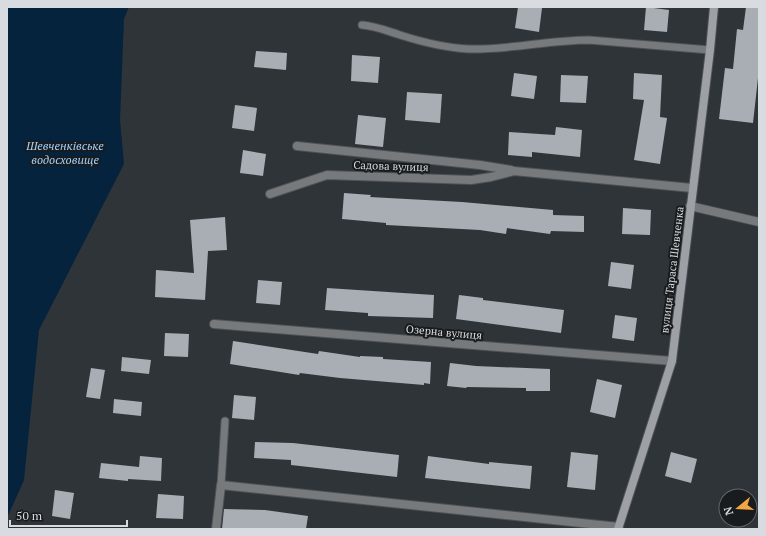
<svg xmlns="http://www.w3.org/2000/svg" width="766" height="536" font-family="'PT Serif',serif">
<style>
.water{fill:#05233d}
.building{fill:#a8aeb4}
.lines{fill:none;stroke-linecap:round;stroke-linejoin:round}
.lane-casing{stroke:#4d5257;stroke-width:9}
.street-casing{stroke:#4d5257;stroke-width:10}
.secondary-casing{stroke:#4d5257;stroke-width:10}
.lane{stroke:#777a7c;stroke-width:7}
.street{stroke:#777a7c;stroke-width:8}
.secondary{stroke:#9da1a5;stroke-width:8}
.labels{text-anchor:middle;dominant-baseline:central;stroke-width:4;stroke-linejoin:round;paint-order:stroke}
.street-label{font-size:11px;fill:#d8dbdf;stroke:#191c1e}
.water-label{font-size:12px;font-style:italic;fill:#a3d0fc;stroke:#191c1e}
</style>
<rect width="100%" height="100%" fill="#2f3439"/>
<!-- water -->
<path class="water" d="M7,7h122l-5,12 -4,101 4,44 -85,166 -15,150 -17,38z"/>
<!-- building -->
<g class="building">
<path d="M518,7l24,1 -3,24 -24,-4z"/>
<path d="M646,7l23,3 -2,22 -23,-2z"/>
<path d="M746,7h13v62l-6,54 -34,-4 6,-51 8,1 4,-40 6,1z"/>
<path d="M256,51l31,2 -1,17 -32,-3z"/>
<path d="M352,55l28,2 -2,26 -27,-2z"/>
<path d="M514,73l23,3 -3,23 -23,-3z"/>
<path d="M634,73l28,2 -2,42 7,1 -7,46 -26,-4 10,-60 -11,-1z"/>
<path d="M561,75l27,1 -2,27 -26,-1z"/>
<path d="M407,92l35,2 -2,29 -35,-3z"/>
<path d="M235,105l22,3 -3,23 -22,-3z"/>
<path d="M358,115l28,3 -3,29 -28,-3z"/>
<path d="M556,127l26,3 -2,27 -48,-5v5l-24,-2 1,-23 46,3z"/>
<path d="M243,150l23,4 -3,22 -23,-3z"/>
<path d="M344,193l27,2 -1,2 92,5 91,8v5l31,1v16l-33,-1 -1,3 -43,-6 -1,6 -26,-4 -94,-5v-2l-44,-4z"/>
<path d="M623,208l28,2 -1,25 -28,-1z"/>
<path d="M225,217l2,33 -19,1 -3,49 -50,-3 1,-27 38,3 -4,-53z"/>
<path d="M611,262l23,3 -3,24 -23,-3z"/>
<path d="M258,280l24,2 -2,23 -24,-2z"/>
<path d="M327,288l107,7 -1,23 -65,-2v-3l-43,-3z"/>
<path d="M459,295l24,3v2l81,10 -3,23 -105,-14z"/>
<path d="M615,315l22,3 -3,23 -22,-3z"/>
<path d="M165,333l24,1 -1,23 -24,-1z"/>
<path d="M233,341l85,13 1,-3 41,6v-1l23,1v2l48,3 -1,22 -6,-1v2l-84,-7 -40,-5 -1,2 -69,-11z"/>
<path d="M122,357l29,3 -2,14 -28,-3z"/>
<path d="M450,363l26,3 74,3v22h-24v-3l-59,-1 -1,1 -19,-2z"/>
<path d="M91,368l14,2 -5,29 -14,-2z"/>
<path d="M597,379l25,6 -7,33 -25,-6z"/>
<path d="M234,395l22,2 -2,23 -22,-2z"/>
<path d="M114,399l28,3 -1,14 -28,-3z"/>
<path d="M255,442l38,1 106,12 -2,22 -106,-12v-5l-37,-2z"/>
<path d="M571,452l27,3 -3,35 -28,-3z"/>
<path d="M671,452l26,7 -6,24 -26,-7z"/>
<path d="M140,456l22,2 -1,23 -33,-2v2l-29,-3 2,-15 38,4z"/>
<path d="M428,456l61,8v-2l43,4 -2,23 -105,-11z"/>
<path d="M55,490l19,3 -4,26 -18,-3z"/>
<path d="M158,494l26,2 -1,23 -27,-1z"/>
<path d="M224,509l41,1 43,6 -2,13h-84z"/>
</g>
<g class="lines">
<!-- lane casing -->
<g class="lane-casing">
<g id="lane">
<path d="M362,25c14,1 25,6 38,10 22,7 46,13 69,14 40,1 80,-9 120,-9l121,10"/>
<path d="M221,485l4,-64"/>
</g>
</g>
<!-- street casing -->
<g class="street-casing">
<g id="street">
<path d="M297,146l183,19 31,5"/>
<path d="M270,194l57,-19 144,5 20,-3 23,-6 178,17"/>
<path d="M690,206l69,16"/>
<path d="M214,324l458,37"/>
<path d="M216,529l5,-44 398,42"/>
</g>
</g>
<!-- secondary casing -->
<g class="secondary-casing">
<path id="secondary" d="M618,529l54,-168 38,-311 4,-43"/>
</g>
<!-- lane -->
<use href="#lane" class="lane"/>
<!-- street -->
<use href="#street" class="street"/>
<!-- secondary -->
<use href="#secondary" class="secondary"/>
</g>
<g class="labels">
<!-- street labels -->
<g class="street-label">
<text transform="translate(391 166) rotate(2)">Садова вулиця</text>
<text transform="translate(672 270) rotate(-83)">вулиця Тараса Шевченка</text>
<text transform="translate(444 332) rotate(5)">Озерна вулиця</text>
</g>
<!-- water labels -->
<g class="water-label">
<text x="65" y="145">Шевченківське<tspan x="65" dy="14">водосховище</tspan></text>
</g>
</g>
<!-- border -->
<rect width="766" height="536" fill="none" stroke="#d8dbdf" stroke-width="16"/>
<!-- north arrow -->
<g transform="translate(738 508) rotate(252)"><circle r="19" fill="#191c1e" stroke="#65686b"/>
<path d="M0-3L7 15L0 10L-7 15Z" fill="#f3a443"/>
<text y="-6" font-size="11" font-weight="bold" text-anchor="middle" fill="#d8dbdf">N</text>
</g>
<!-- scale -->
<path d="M10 520v6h117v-6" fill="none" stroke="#d8dbdf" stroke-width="2"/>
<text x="16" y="520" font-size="12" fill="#d8dbdf" stroke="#191c1e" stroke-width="3" paint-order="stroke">50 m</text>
</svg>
